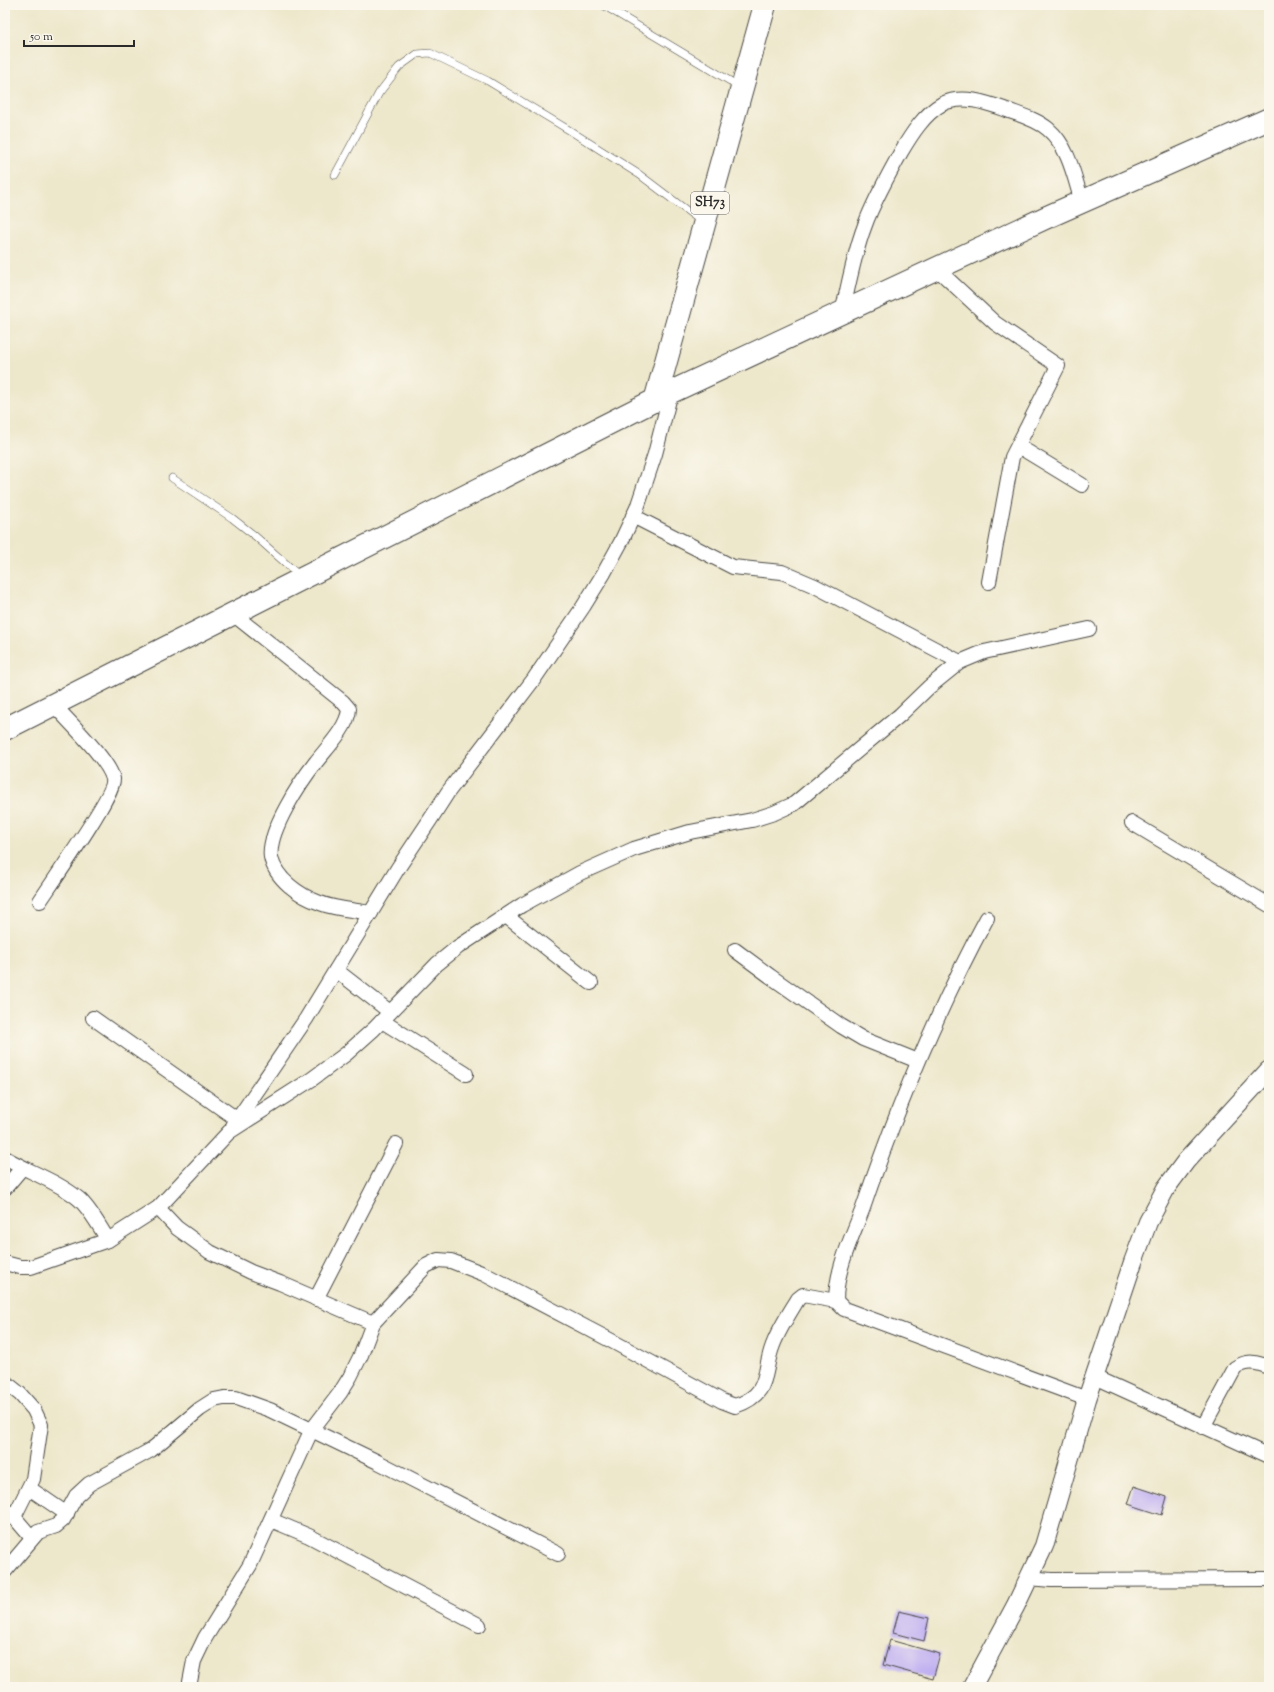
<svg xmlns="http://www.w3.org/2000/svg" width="1274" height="1692" font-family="'Sorts Mill Goudy',serif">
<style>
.building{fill:#bcabf2}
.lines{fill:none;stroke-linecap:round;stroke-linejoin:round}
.service-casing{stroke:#484743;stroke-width:8}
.minor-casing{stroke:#484743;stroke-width:16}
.tertiary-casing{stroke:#484743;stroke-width:20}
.primary-casing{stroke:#484743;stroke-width:24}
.service{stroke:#fff;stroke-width:7}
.minor{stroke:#fff;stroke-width:14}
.tertiary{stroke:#fff;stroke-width:18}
.primary{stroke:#fff;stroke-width:22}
.labels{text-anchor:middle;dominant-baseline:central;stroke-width:3.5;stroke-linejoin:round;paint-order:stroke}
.shield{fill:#fbf7ec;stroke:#696865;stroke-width:1}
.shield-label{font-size:13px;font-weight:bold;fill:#2b2b2b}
</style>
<rect width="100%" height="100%" fill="#fbf7ec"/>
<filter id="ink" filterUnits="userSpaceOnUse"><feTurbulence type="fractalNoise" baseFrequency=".025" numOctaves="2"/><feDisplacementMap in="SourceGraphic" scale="8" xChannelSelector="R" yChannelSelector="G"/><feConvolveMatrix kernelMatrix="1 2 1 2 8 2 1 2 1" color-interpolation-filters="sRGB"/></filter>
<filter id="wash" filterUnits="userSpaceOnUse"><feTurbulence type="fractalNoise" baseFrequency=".012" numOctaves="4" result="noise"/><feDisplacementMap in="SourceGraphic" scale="16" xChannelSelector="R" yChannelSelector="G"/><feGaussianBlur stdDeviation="0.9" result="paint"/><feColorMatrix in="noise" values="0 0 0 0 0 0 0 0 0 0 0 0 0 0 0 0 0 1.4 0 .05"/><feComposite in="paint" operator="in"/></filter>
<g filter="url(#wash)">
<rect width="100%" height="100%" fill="#ede7cb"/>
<g id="blocks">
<!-- building -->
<g class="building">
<path d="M1134,1486l33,11 -5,18 -34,-11z"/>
<path d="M899,1611l30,7 -5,23 -31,-8z"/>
<path d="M890,1640l50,14 -7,25 -50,-14z"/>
</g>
</g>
</g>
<g filter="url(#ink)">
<use href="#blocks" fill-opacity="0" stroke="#484743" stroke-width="1"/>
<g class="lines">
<!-- service casing -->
<g class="service-casing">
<g id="service">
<path d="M603,5l137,82"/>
<path d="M335,175l44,-82 20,-26 18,-13 13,-1 58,28 81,49 71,45 62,47"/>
<path d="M172,478l60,40 23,18 46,41"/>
</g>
</g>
<!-- minor casing -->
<g class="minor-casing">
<g id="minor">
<path d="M937,269l58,54 63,43 -46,91 -23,125"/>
<path d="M842,313c7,-29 12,-60 23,-88 9,-25 23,-49 36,-73 10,-17 23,-38 41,-48 21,-10 45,-1 65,6 13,5 29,9 41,19 21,18 26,47 34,73"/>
<path d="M1018,446l64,39"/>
<path d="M633,516l100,51 49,5 33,14 145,76"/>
<path d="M233,614l110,88 6,7c-1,18 -22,39 -33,53 -15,19 -49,70 -45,95 4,22 29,39 49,46 15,6 35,7 51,10"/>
<path d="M1132,823l137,82"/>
<path d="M40,901c12,-18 76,-109 73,-122 -4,-19 -45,-58 -59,-74"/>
<path d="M506,916l85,67"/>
<path d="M987,918c-50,92 -90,190 -124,290 -11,29 -27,61 -27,93l8,8 243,90"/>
<path d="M735,950l35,26 71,50 22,13 55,22"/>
<path d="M336,970l54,42"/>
<path d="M93,1018l145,102"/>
<path d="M382,1021l84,53"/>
<path d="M233,1126l73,-107 92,-151 32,-48 18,-28 86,-113 49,-72 21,-34 17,-31 16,-34 18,-54 16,-62"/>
<path d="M5,1158c24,14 52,23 74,41 12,11 20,27 29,41"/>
<path d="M5,1188l17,-20"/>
<path d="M158,1208l19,20 33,24 41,20 29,11 93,40"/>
<path d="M5,1263l15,4h11l77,-27 50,-32 71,-76 83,-53 34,-25 28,-25 63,-65 21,-17 64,-42 58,-32 54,-24 56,-17 62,-12 22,-7 20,-9 106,-89 29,-28 31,-25 24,-10 105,-23"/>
<path d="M316,1299l80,-155"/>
<path d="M1095,1377l174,79"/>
<path d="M5,1382l15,12 14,16 7,15 -8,54 -19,38"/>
<path d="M1203,1427l32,-59c13,-8 20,-6 34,-1"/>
<path d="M29,1488l38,26"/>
<path d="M5,1510l9,7 18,21"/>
<path d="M271,1520l38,16 170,89"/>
<path d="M5,1571l33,-39 18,-6 7,-6 13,-24 13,-12 62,-34 49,-41 14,-9 10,-2h12l34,12 108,52 180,92"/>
<path d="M1029,1578l22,2 218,-1"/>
<path d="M189,1687l5,-26 11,-23 45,-73 61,-134 29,-38 10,-16 11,-22 12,-32 53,-57 12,-6 13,1 33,13 124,65 114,62 13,5c37,-12 27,-34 38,-61 6,-16 16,-31 25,-46l5,-4 33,6"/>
</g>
</g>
<!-- tertiary casing -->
<g class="tertiary-casing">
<path id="tertiary" d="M972,1687l44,-82 28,-59 43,-147 46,-137 15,-40 18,-34 20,-27 83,-91"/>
</g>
<!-- primary casing -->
<g class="primary-casing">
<g id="primary">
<path d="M655,401l110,-396"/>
<path d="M5,729l666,-337 374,-174 224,-99"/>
</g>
</g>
<!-- service -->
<use href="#service" class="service"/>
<!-- minor -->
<use href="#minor" class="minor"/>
<!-- tertiary -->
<use href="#tertiary" class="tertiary"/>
<!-- primary -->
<use href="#primary" class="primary"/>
</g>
</g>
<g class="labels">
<!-- shield labels -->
<rect class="shield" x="691" y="192" width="38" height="22" rx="3"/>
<g class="shield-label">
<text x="710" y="203">SH73</text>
</g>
</g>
<!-- margin -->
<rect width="1274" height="1692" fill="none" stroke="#fbf7ec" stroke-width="20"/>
<!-- scale -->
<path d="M24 40v6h110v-6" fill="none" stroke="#2b2b2b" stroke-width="2"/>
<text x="30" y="40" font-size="12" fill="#2b2b2b" stroke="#fbf7ec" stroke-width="3" paint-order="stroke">50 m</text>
</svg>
